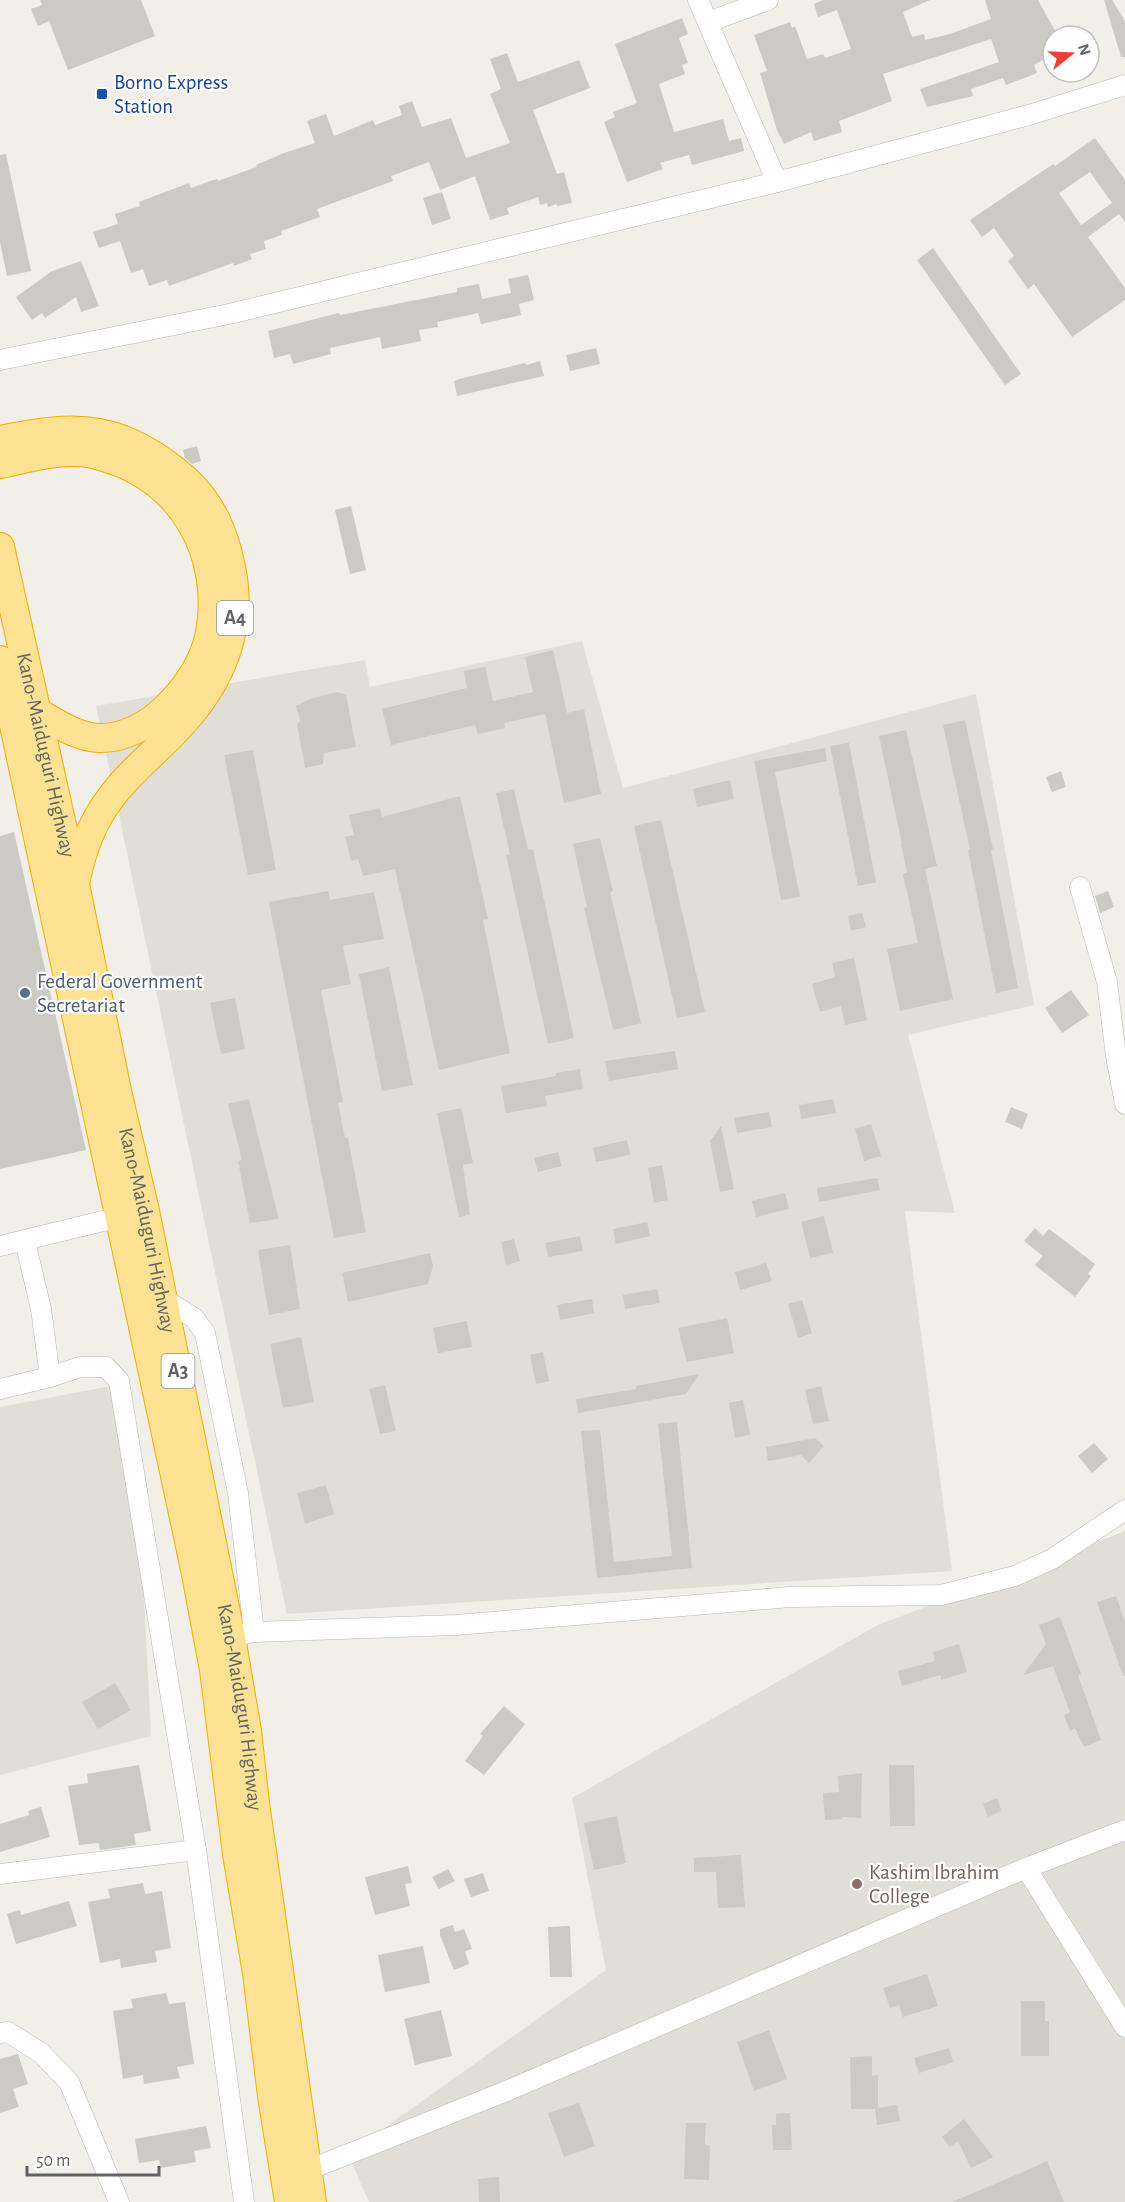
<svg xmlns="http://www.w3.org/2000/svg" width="1125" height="2202" font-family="'Alegreya Sans',sans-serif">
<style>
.education{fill:#e1ded6}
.building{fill:#cccac5;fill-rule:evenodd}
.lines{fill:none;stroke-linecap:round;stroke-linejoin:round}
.minor-casing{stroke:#b5b8bc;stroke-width:21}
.highway-casing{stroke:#f9ab00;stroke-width:30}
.minor{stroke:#fff;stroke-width:20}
.highway{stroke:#fde293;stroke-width:28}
.transit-dot{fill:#1a4fb4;stroke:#fff;stroke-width:2}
.service-dot{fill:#5c6f8a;stroke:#fff;stroke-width:2}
.education-dot{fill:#8d6e63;stroke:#fff;stroke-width:2}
.labels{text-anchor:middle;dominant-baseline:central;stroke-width:4.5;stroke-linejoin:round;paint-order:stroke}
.shield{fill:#fff;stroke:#8f9295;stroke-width:1.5}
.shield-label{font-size:20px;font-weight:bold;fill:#5f6368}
.transit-label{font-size:21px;fill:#164399;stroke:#fff;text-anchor:start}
.street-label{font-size:21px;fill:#5f6368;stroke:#fff}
.service-label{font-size:21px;fill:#4e5e75;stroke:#fff;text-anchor:start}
.education-label{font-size:21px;fill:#785e54;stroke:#fff;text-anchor:start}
</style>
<rect width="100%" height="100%" fill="#f1efe8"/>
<!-- education -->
<g class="education">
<path d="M582,641l41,147 353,-94 58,311 -126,30 47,178 -50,-2 47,360 -665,43 -191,-908 269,-46 5,27z"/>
<path d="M111,1386l31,170 9,180 -151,39v-368z"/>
<path d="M1125,1531v671h-756l-21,-48 258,-184 -34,-172 306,-173z"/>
</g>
<!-- building -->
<g class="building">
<path d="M40,0h101l14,36 -87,34 -19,-49 -11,5 -7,-17 11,-4z"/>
<path d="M823,0h107l-27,12 9,25 12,-3 1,6 25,-6 41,-15 -6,-19h53l20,36h-5v18l-19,11 3,8 -31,12 -3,-7 -32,11 2,7 -46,11 -7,-18 79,-27 -8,-23 -108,35 9,27 -53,20 3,11 -28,9 -3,-9 -27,12 -7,-14 -17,-57 7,-2 -13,-36 36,-13 2,6 3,-2 12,33 16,-5 2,4 26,-9 -14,-39 -19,7 -4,-13z"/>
<path d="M1104,0h8l13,21v36h-4z"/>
<path d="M682,18l6,16 -9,4 9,25 -6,2 3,9 -26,10 15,48 49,-13 6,22 12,-3 3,13 -52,14 -3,-10 -29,8 3,6 -36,13 -23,-60 11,-5 -2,-5 24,-9 -22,-59z"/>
<path d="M507,53l11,29 61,-22 11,28 -57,22 24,64 7,-2 8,31 -15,3v-2l-9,3 -1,-4 -7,2 -2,-8 -31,11 2,6 -19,6 -15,-44 -35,14 -11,-28 -38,14 2,5 -76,28 3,8 -39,14 1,4 -18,6 2,8 -16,5 2,5 -18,7 -1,-3 -64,23 -2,-6 -18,6 -6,-17 -12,4 -11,-32 -21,7 -6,-16 25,-8 -3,-10 25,-8 -1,-4 50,-19 2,5 19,-7 8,-2v2l39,-14 -1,-2 28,-12 31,-10 -8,-22 19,-7 8,22 39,-16 2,5 27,-10 -3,-9 13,-5 10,26 29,-9 15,40 44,-15 -20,-49 11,-5 -11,-30z"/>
<path d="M1095,138l30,42v42l-6,-8 -31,23 37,51v12l-53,37 -38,-53 -6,5 -20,-28 6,-5 -20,-28 -12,9 -12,-17 83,-56 2,2zM1090,172l22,31 -31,22 -22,-32z"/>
<path d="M6,154l25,117 -24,5 -7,-34v-87z"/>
<path d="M442,192l9,27 -19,6 -9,-27z"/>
<path d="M933,248l88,126 -16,11 -88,-125z"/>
<path d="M81,261l18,45 -18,6 -5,-15 -31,21 -3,-5 -10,7 -16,-23 36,-26z"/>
<path d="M528,275l6,25 -15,4 2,11 -40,9 -3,-11 -41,9 1,5 -19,3 2,11 -39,8 -2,-12 -50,11 1,6 -38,10 -3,-10 -16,4 -6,-27 71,-18 1,2 117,-23v-4l22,-4 3,15 29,-6 -3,-14z"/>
<path d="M596,348l4,16 -30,7 -4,-16z"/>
<path d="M540,361l4,15 -87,20 -3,-15 5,-2 66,-16 1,2z"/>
<path d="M197,446l4,15 -9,3 -7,-6 -2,-8z"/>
<path d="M351,506l15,64 -16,4 -15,-64z"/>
<path d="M553,650l14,63 17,-4 17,85 -37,9 -19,-89 -41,9 1,5 -27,6 -3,-9 -84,20 -9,-36 85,-21 -3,-17 21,-4 8,34 40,-9 -8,-35z"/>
<path d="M337,692l9,3 10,52 -32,6 -1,11 -18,4 -8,-44 3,-3 -4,-15 14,-7z"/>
<path d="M965,720l28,129 -2,1 27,138 -22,5 -28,-143h2l-27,-125z"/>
<path d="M906,730l31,136 -12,3 28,130 -53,12 -13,-62 31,-6 -15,-69 4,-1 -6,-29h1l-23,-108z"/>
<path d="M849,743l27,139 -18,4 -28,-140z"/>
<path d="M825,748l2,13 -52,11 25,125 -19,3 -27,-139z"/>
<path d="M253,750l23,120 -28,5 -24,-120z"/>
<path d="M1061,771l5,16 -14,5 -6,-15z"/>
<path d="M730,780l4,19 -37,8 -4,-18z"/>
<path d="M514,789l14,61 5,-1 41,189 -26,6 -42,-189 4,-1 -14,-61z"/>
<path d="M460,796l28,123 -5,1 27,133 -71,17 -44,-201 -32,7 -5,-17 -7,2 -6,-24 9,-2 -5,-20 31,-7 2,9z"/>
<path d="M661,820l44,192 -28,6 -43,-192z"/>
<path d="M14,832l72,318 -86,19v-333z"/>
<path d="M600,838l13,53 -3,1 31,131 -28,7 -29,-122 3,-1 -14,-63z"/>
<path d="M328,891l2,9 44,-8 10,47 -41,7 8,38 -30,6 22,112 -5,1 7,35h3l18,94 -32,6 -65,-336z"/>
<path d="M1108,891l6,16 -14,6 -5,-17z"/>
<path d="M862,913l4,14 -15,4 -3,-15z"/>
<path d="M854,958l13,62 -22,5 -4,-19 -21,6 -8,-28 23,-7 -3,-14z"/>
<path d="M389,967l24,118 -31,6 -23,-117z"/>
<path d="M1071,990l18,25 -27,18 -17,-25z"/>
<path d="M235,998l10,51 -24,5 -11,-51z"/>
<path d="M675,1051l3,18 -69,12 -4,-20z"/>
<path d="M580,1069l3,20 -38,7 2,10 -41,7 -5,-27 55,-10v-3z"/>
<path d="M249,1099l30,120 -29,4 -12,-62 4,-1 -14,-56z"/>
<path d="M833,1099l3,14 -35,6 -2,-14z"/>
<path d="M1011,1107l17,7 -6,15 -17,-7z"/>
<path d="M461,1108l12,55 -10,2 7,50 -11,2 -22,-104z"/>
<path d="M769,1112l3,15 -35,6 -3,-15z"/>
<path d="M871,1124l10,32 -17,5 -9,-32z"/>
<path d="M721,1126l13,63 -14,3 -10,-51z"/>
<path d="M627,1140l3,15 -34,7 -3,-14z"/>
<path d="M558,1152l4,14 -24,6 -4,-14z"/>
<path d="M662,1165l6,35 -14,3 -6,-35z"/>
<path d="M877,1178l3,12 -61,12 -2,-14z"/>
<path d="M785,1193l4,16 -33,8 -4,-16z"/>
<path d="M824,1216l9,37 -23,5 -9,-36z"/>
<path d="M647,1222l3,14 -34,8 -3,-15z"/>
<path d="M1035,1228l8,8 6,-7 46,35 -7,10 3,2 -16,21 -40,-32 8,-9 -19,-15z"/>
<path d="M580,1236l3,15 -35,6 -3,-14z"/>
<path d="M514,1239l6,22 -14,4 -5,-23z"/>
<path d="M290,1245l10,64 -31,6 -11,-65z"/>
<path d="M430,1253l3,13 -5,18 -80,18 -6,-29z"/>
<path d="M766,1263l6,18 -32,9 -5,-18z"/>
<path d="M657,1289l3,14 -35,6 -2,-14z"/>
<path d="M592,1299l2,14 -34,7 -3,-15z"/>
<path d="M802,1300l10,33 -14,5 -10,-34z"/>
<path d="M727,1318l7,35 -47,9 -9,-34z"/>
<path d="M467,1321l5,26 -34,6 -5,-25z"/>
<path d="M301,1337l13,65 -31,6 -13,-64z"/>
<path d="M543,1352l6,29 -13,3 -6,-29z"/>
<path d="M699,1374l-13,20 -108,19 -2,-14 60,-10v-3z"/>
<path d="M385,1385l11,46 -16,3 -11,-45z"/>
<path d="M821,1386l8,35 -16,3 -8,-34z"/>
<path d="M743,1400l7,35 -15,3 -6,-35z"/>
<path d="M677,1422l15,146 -95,10 -16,-147 19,-1 14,132 58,-6 -14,-132z"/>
<path d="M815,1438l9,8 -15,17 -8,-8 -33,6 -2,-14z"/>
<path d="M1094,1443l14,16 -16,14 -14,-17z"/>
<path d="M326,1485l8,29 -29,10 -8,-31z"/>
<path d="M1116,1596l9,26v54h-2l-26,-74z"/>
<path d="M1060,1617l21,57 -3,1 23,65 -17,7 -9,-19 -5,3 -6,-16 6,-3 -17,-46 -30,9 23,-31 -7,-19z"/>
<path d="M959,1644l8,28 -26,8 -1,-5 -38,11 -4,-15 37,-10 -2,-9z"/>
<path d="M115,1683l16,27 -33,19 -16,-27z"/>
<path d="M504,1706l21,18 -41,51 -19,-14 18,-25 -3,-2z"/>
<path d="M139,1765l12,66 -17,3 2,11 -36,5 -1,-7 -20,2 -11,-59 20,-3 -1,-9z"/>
<path d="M889,1765h25l1,61h-25z"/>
<path d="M862,1773l-1,45 -19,-1 1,2 -18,1 -2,-27 16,-1 -1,-16z"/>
<path d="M997,1798l4,13 -13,6 -5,-13z"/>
<path d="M41,1807l9,30 -50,15v-28l29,-9 -1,-4z"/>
<path d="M617,1816l9,47 -32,7 -10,-47z"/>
<path d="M741,1855l4,52 -27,1 -2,-36h-22v-14z"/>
<path d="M408,1866l4,17 -7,1 5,22 -35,9 -10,-38z"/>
<path d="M448,1869l7,12 -16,8 -7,-12z"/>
<path d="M483,1873l6,18 -18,6 -7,-18z"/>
<path d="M143,1883l2,11 17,-3 9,57 -16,3 2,11 -36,6 -1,-9 -20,4 -12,-61 22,-4 -2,-9z"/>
<path d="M69,1901l8,25 -61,18 -9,-30 13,-4 1,5z"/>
<path d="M453,1925l2,7 9,-3 8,20 -7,2 4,13 -15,6 -14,-35v-6z"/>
<path d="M570,1926l2,51h-22l-2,-50z"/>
<path d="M423,1946l7,37 -45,9 -7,-37z"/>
<path d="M927,1974l11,32 -35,11 -4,-12 -9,3 -7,-20z"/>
<path d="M166,1993l3,11 16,-2 9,62 -17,3 3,11 -36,6 -1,-9 -20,4 -10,-68 20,-3 -2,-9z"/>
<path d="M1021,2001h24v20h4v35h-28z"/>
<path d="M441,2010l11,46 -37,9 -11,-46z"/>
<path d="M769,2030l18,49 -33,12 -17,-49z"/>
<path d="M949,2048l4,14 -34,11 -5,-15z"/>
<path d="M18,2054l10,30 -15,5 6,18 -19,6v-54z"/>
<path d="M872,2056v20l6,-1v33l19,-3 3,16 -23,4 -2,-16h-24l-1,-52z"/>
<path d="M579,2103l16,43 -31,11 -16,-44z"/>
<path d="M790,2113l2,37h-19l-1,-25h4v-11z"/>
<path d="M964,2119l29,38 -22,11 -13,-27 -8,6 -8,-10z"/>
<path d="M686,2123h20l-1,21 5,2 -1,34 -25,-1z"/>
<path d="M206,2126l5,22 -17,3 2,11 -35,6 -2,-8 -20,3 -4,-24z"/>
<path d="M1047,2161l17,41h-112l71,-30z"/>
<path d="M499,2177l1,25h-21l-1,-23z"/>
</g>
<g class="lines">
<!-- minor casing -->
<g class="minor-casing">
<g id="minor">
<path d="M698,0l79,182"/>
<path d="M708,22l60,-22"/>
<path d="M0,360l229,-46 548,-132 252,-67 96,-30"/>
<path d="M1080,887l27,95 9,74 9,48"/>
<path d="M25,1241l16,68 9,68"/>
<path d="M0,1246l132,-32"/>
<path d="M162,1298l32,20 11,15 33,160 16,139"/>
<path d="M0,1389l50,-12 30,-10h26l13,14 77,469 48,352"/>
<path d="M231,1637l23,-5 202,-7 334,-28 151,-2 74,-19 37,-17 73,-49"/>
<path d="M1026,1868l99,159"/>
<path d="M0,1874l196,-24"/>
<path d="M0,2033l8,-1 33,21 28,29 50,120"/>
<path d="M308,2170l196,-78 522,-224 99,-38"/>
</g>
</g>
<!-- highway casing -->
<g class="highway-casing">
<g id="highway">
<path d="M0,440c78,-17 124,-15 186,40 26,24 38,53 45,87 13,62 -10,116 -53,161 -22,24 -50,45 -69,72 -18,24 -27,50 -33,79"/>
<path d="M0,464c25,-5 51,-13 76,-12 11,0 22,3 31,6 76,22 117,98 103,175 -6,30 -24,56 -46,77 -16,15 -41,29 -65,28 -22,-1 -43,-15 -62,-26"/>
<path id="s1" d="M0,547l75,337 42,207 28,120 86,426 16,94 8,72 57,399"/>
<path d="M0,660l195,909 19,101 23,184 20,119 15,123 17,106"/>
</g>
</g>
<!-- minor -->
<use href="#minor" class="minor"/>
<!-- highway -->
<use href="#highway" class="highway"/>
</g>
<!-- markers -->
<rect class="transit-dot" x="96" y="88" width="12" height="12" rx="3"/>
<circle class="service-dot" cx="25" cy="993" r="6"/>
<circle class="education-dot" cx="857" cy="1884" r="6"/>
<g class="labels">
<!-- shield labels -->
<g class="shield">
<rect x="217" y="601" width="36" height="34" rx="4.5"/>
<rect x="161.5" y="1354" width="33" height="34" rx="4.5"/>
</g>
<g class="shield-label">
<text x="235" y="618">A4</text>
<text x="178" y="1371">A3</text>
</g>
<!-- transit labels -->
<g class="transit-label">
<text x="114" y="82">Borno Express<tspan x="114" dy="24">Station</tspan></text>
</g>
<!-- street labels -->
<g class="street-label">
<text stroke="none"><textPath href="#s1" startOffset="213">Kano-Maiduguri Highway</textPath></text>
<text stroke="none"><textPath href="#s1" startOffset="699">Kano-Maiduguri Highway</textPath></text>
<text stroke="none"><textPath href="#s1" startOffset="1185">Kano-Maiduguri Highway</textPath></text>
</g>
<!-- service labels -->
<g class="service-label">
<text x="37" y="981">Federal Government<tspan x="37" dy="24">Secretariat</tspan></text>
</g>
<!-- education labels -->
<g class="education-label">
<text x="869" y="1872">Kashim Ibrahim<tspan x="869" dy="24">College</tspan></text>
</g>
</g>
<!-- north arrow -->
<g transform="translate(1071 54) rotate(72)"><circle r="28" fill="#ffffff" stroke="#bfc1c3" stroke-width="1.5"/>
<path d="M0-4.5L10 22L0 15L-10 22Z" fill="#ea4335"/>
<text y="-9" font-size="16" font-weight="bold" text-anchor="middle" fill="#5f6368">N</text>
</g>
<!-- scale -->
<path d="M27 2166v9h132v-9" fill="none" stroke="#5f6368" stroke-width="3"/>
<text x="36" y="2166" font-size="18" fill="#5f6368" stroke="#ffffff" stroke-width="4.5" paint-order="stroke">50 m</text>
</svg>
